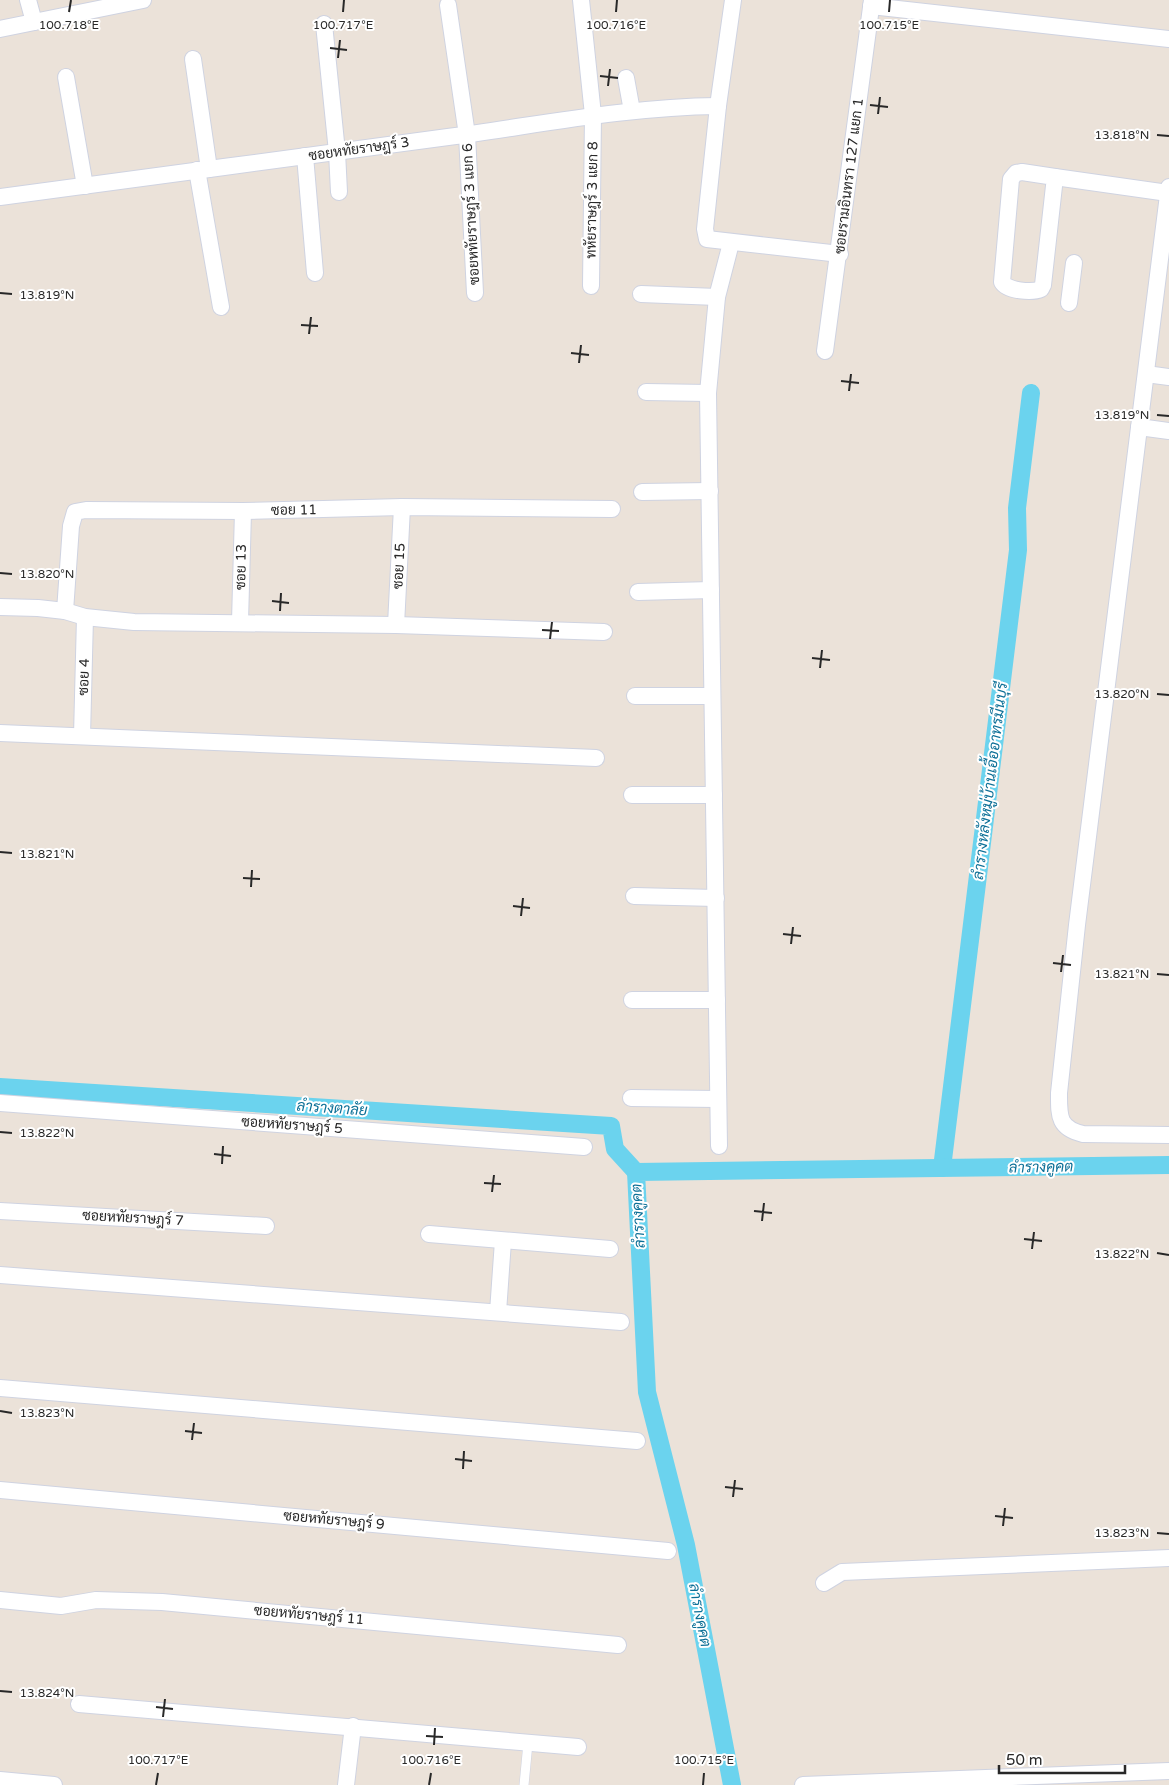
<svg xmlns="http://www.w3.org/2000/svg" width="1169" height="1785" font-family="'Varela Round',Sarabun,sans-serif">
<style>
.lines{fill:none;stroke-linecap:round;stroke-linejoin:round}
.canal{stroke:#6bd3ee;stroke-width:18}
.service-casing{stroke:#cfd3e1;stroke-width:10}
.minor-casing{stroke:#cfd3e1;stroke-width:18}
.service{stroke:#fff;stroke-width:9}
.minor{stroke:#fff;stroke-width:16}
.ticks{fill:none;stroke:#282828;stroke-width:2}
.labels{text-anchor:middle;dominant-baseline:central;stroke-width:4;stroke-linejoin:round;paint-order:stroke}
.street-label{font-size:14px;fill:#282828;stroke:#fff}
.water-label{font-size:15px;font-style:italic;fill:#0d7097;stroke:#fff}
.ticks-label{font-size:12px;text-anchor:middle;fill:#282828;stroke:#fff;stroke-width:4;stroke-linejoin:round;paint-order:stroke}
</style>
<rect width="100%" height="100%" fill="#ebe2d9"/>
<g class="lines">
<!-- canal -->
<g class="canal">
<path d="M0,1087l611,39 4,23 21,23"/>
<path d="M942,1168l76,-618 -1,-42 14,-115"/>
<path d="M732,1785l-46,-240 -39,-153 -11,-220 533,-7"/>
</g>
<!-- service casing -->
<g class="service-casing">
<path id="service" d="M524,1785l4,-42"/>
</g>
<!-- minor casing -->
<g class="minor-casing">
<g id="minor">
<path d="M28,0l6,22"/>
<path d="M581,0l12,115 -2,171"/>
<path d="M733,0l-15,106 -13,123 2,10 133,15"/>
<path d="M448,5l19,130 8,158"/>
<path d="M871,6l298,33"/>
<path d="M324,24l13,128 2,40"/>
<path d="M0,29l143,-29"/>
<path d="M193,59l16,110"/>
<path d="M66,77l19,109"/>
<path d="M626,78l6,33"/>
<path d="M305,156l10,117"/>
<path d="M197,170l24,137"/>
<path d="M1022,172l33,5 -12,108 -2,4c-9,4 -34,2 -39,-7l9,-103 5,-6z"/>
<path d="M1055,177l113,16"/>
<path d="M1169,187l-92,738 -18,168c0,23 -1,35 24,41l86,1"/>
<path d="M0,197c149,-20 299,-40 448,-60 90,-12 179,-30 270,-31"/>
<path d="M641,294l76,3"/>
<path d="M1069,303l5,-40"/>
<path d="M825,351l47,-351"/>
<path d="M1146,374l23,3"/>
<path d="M646,392l62,1"/>
<path d="M1139,427l30,4"/>
<path d="M642,492l68,-1"/>
<path d="M638,592l73,-2"/>
<path d="M0,607l38,1 27,3 20,6 49,5 262,3 208,7"/>
<path d="M65,611l6,-85 4,-14 11,-2 157,1 159,-4 210,2"/>
<path d="M240,622l3,-111"/>
<path d="M396,625l6,-118"/>
<path d="M635,696h77"/>
<path d="M0,733l596,25"/>
<path d="M82,736l3,-119"/>
<path d="M632,795h82"/>
<path d="M634,896l82,2"/>
<path d="M632,1000h85"/>
<path d="M631,1098l87,1"/>
<path d="M0,1103l584,44"/>
<path d="M719,1146l-11,-753 9,-96 14,-54"/>
<path d="M0,1211l266,15"/>
<path d="M429,1234l181,15"/>
<path d="M0,1275l621,47"/>
<path d="M498,1312l5,-71"/>
<path d="M0,1388l637,53"/>
<path d="M0,1490l668,61"/>
<path d="M824,1583l18,-11 327,-14"/>
<path d="M0,1600l61,6 35,-6 66,2 456,43"/>
<path d="M79,1704l499,43"/>
<path d="M0,1780l54,5"/>
<path d="M346,1785l7,-59"/>
<path d="M803,1785l366,-14"/>
</g>
</g>
<!-- service -->
<use href="#service" class="service"/>
<!-- minor -->
<use href="#minor" class="minor"/>
</g>
<!-- ticks -->
<path class="ticks" d="M69,12l2,-12M343,12l1,-12M616,12l1,-12M889,12l1,-12M330,48l17,2M338,58l2,-18M600,76l18,2M608,86l2,-17M870,105l18,2M878,114l2,-17M1157,135l12,1M0,293l12,1M301,325l17,1M309,334l2,-17M571,353l18,2M579,363l2,-18M841,381l18,2M849,391l2,-17M1157,415l12,1M0,573l12,1M272,601l17,2M280,611l1,-18M542,630l17,1M550,639l2,-17M812,658l18,2M820,668l2,-18M1157,694l12,1M0,852l12,1M243,878l17,1M251,887l1,-17M513,906l17,2M521,916l2,-18M783,934l18,2M791,944l2,-17M1053,963l18,2M1061,972l2,-17M1157,974l12,1M0,1132l12,1M214,1154l17,2M222,1164l1,-18M484,1183l17,1M492,1192l2,-17M754,1211l18,2M762,1221l2,-18M1024,1239l18,2M1032,1249l2,-17M1157,1253l12,2M0,1411l12,2M185,1431l17,2M192,1440l2,-17M455,1459l17,2M463,1469l1,-18M725,1487l18,2M733,1497l2,-17M995,1516l18,2M1003,1526l2,-18M1157,1533l12,1M0,1691l12,1M156,1707l17,2M163,1717l2,-18M426,1736l17,1M434,1745l1,-17M156,1785l2,-12M429,1785l2,-12M703,1785l1,-12"/>
<g class="labels">
<!-- street labels -->
<g class="street-label">
<text transform="translate(359 149) rotate(-8)">ซอยหทัยราษฎร์ 3</text>
<text transform="translate(849 176) rotate(-83)">ซอยรามอินทรา 127 แยก 1</text>
<text transform="translate(592 200) rotate(-89)">ทหัยราษฎร์ 3 แยก 8</text>
<text transform="translate(471 214) rotate(-93)">ซอยหทัยราษฎร์ 3 แยก 6</text>
<text transform="translate(294 510) rotate(-1)">ซอย 11</text>
<text transform="translate(399 566) rotate(-87)">ซอย 15</text>
<text transform="translate(241 567) rotate(-89)">ซอย 13</text>
<text transform="translate(84 677) rotate(-88)">ซอย 4</text>
<text transform="translate(292 1125) rotate(4)">ซอยหทัยราษฎร์ 5</text>
<text transform="translate(133 1218) rotate(3)">ซอยหทัยราษฎร์ 7</text>
<text transform="translate(334 1520) rotate(5)">ซอยหทัยราษฎร์ 9</text>
<text transform="translate(309 1615) rotate(5)">ซอยหทัยราษฎร์ 11</text>
</g>
<!-- water labels -->
<g class="water-label">
<text transform="translate(990 781) rotate(-83)">ลำรางหลังหมู่บ้านเอื้ออาทรมีนบุรี</text>
<text transform="translate(332 1108) rotate(4)">ลำรางตาลัย</text>
<text transform="translate(1041 1167) rotate(-1)">ลำรางคูคต</text>
<text transform="translate(638 1216) rotate(-93)">ลำรางคูคต</text>
<text transform="translate(700 1615) rotate(79)">ลำรางคูคต</text>
</g>
</g>
<g class="ticks-label">
<text x="69" y="29">100.718°E</text>
<text x="343" y="29">100.717°E</text>
<text x="616" y="29">100.716°E</text>
<text x="889" y="29">100.715°E</text>
<text x="1122" y="139">13.818°N</text>
<text x="47" y="299">13.819°N</text>
<text x="1122" y="419">13.819°N</text>
<text x="47" y="578">13.820°N</text>
<text x="1122" y="698">13.820°N</text>
<text x="47" y="858">13.821°N</text>
<text x="1122" y="978">13.821°N</text>
<text x="47" y="1137">13.822°N</text>
<text x="1122" y="1258">13.822°N</text>
<text x="47" y="1417">13.823°N</text>
<text x="1122" y="1537">13.823°N</text>
<text x="47" y="1697">13.824°N</text>
<text x="158" y="1764">100.717°E</text>
<text x="431" y="1764">100.716°E</text>
<text x="704" y="1764">100.715°E</text>
</g>
<!-- scale -->
<path d="M999 1765v8h126v-8" fill="none" stroke="#282828" stroke-width="2.5"/>
<text x="1006" y="1765" font-size="15" fill="#282828" stroke="#ffffff" stroke-width="4" paint-order="stroke">50 m</text>
</svg>
